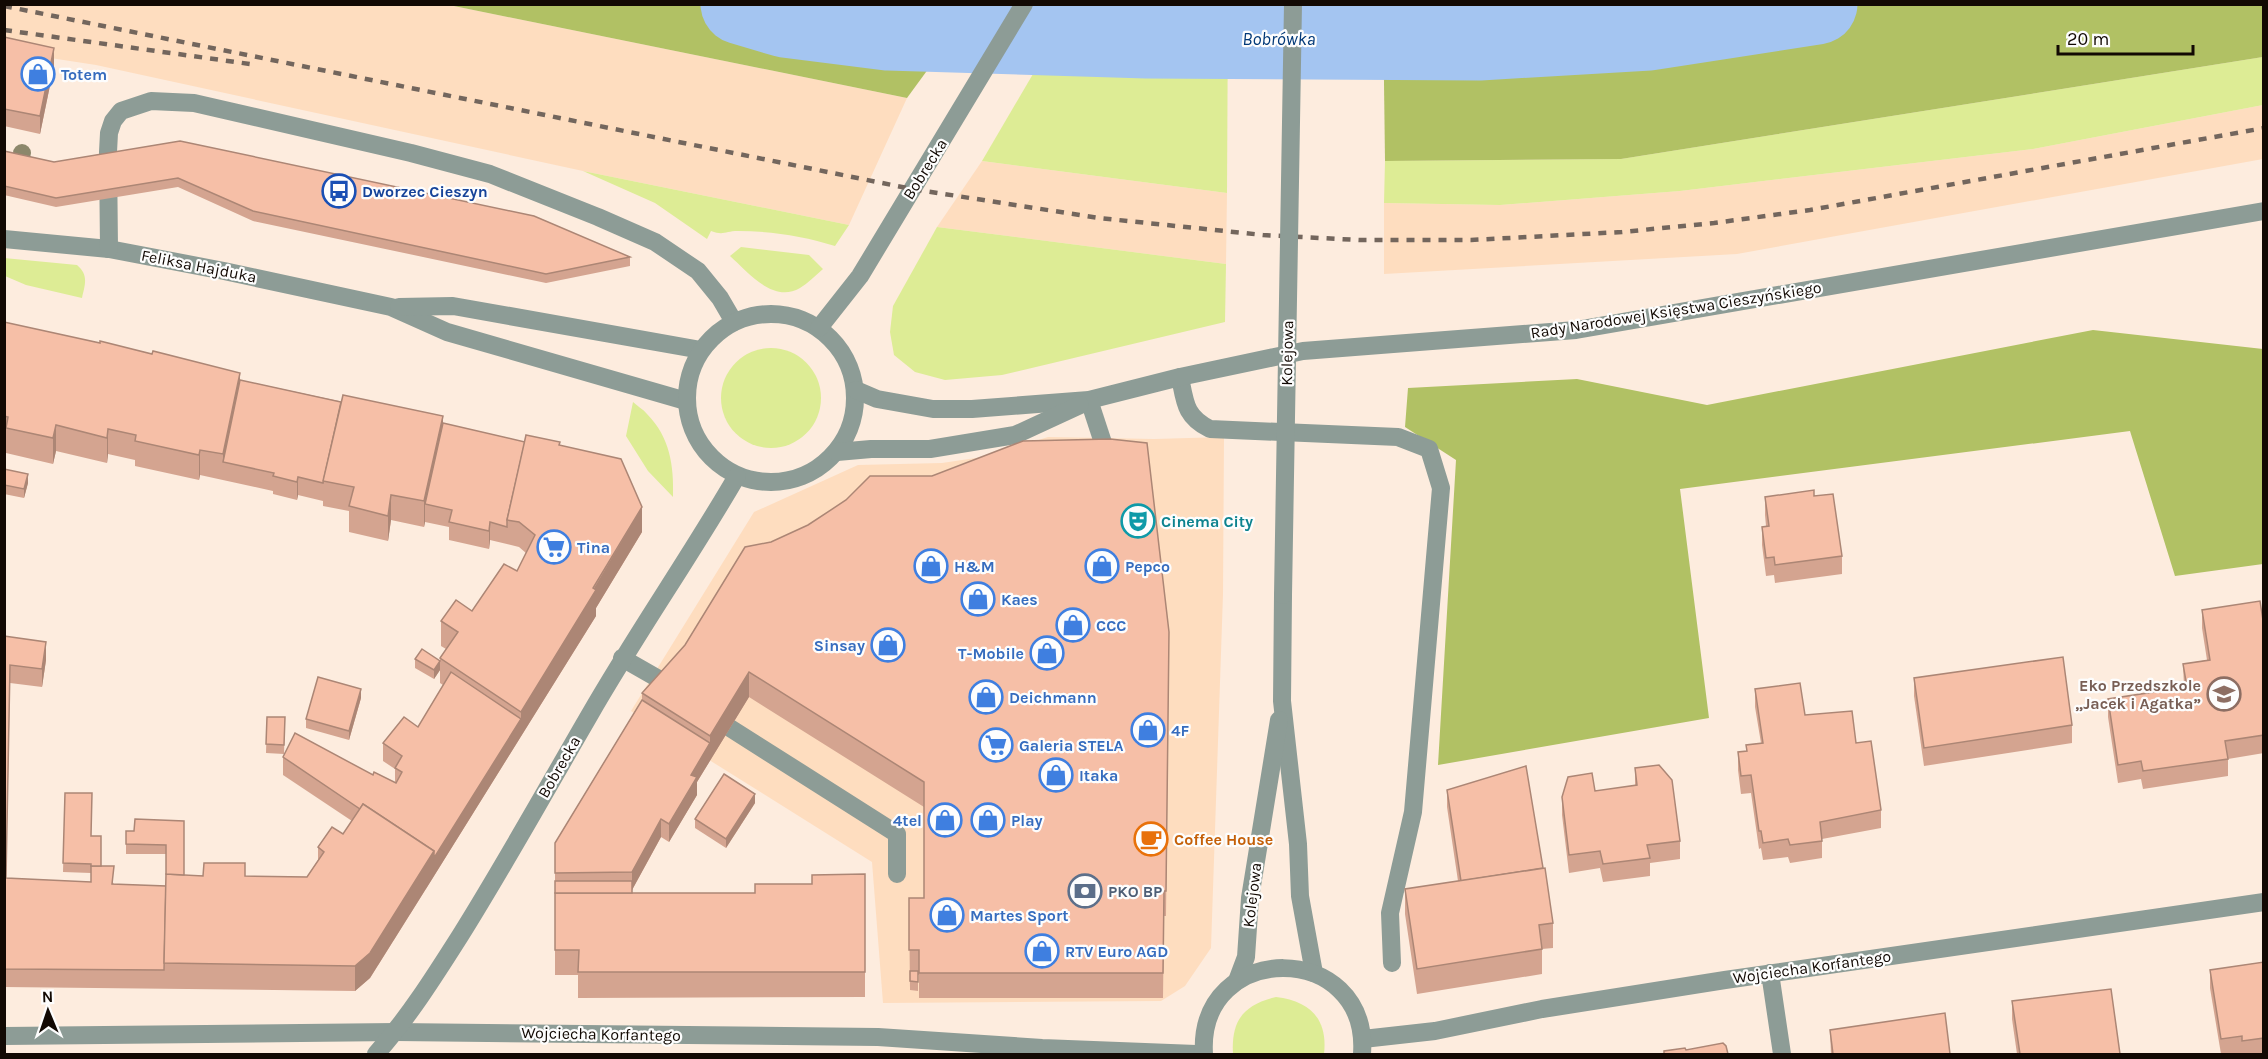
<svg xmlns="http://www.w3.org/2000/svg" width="2268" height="1059" font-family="Karla,sans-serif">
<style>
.built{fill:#feddbf}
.green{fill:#ddec95}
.forest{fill:#b1c164}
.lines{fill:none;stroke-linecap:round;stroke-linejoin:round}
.river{stroke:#a4c5f1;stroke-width:81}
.minor{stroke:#8d9c96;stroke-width:18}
.rail{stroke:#73665d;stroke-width:4.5;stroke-dasharray:8 8;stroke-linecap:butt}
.minor-bridge{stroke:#8d9c96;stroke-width:18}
.tree{fill:#8c876b}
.wall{fill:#d4a490}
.shaded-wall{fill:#ac8675}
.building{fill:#f6bfa7;stroke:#ac8675;stroke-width:1.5}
.labels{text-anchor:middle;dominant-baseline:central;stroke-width:4.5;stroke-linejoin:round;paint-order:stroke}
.shop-label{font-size:16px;font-weight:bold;fill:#366cbe;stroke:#fdfdfd;text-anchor:start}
.street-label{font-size:16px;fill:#120903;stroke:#fdfdfd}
.transit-label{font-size:16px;font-weight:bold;fill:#164399;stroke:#fdfdfd;text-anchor:start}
.culture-label{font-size:16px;font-weight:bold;fill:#0d838f;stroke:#fdfdfd;text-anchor:start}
.education-label{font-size:16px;font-weight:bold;fill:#785e54;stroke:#fdfdfd;text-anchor:end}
.food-label{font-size:16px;font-weight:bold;fill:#c56008;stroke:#fdfdfd;text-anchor:start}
.service-label{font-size:16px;font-weight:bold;fill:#4e5e75;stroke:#fdfdfd;text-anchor:start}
.water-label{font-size:18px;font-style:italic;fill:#023978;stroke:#fdfdfd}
</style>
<rect width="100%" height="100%" fill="#fdecde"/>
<!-- built -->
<g class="built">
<path d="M4,5h445l458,93 -58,127 -266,-54 -487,-106 -91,-14z"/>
<path d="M2263,105v54l-526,95 -353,20v-71l116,2 180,-14 353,-42z"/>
<path d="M982,161l245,32 -1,71 -289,-37z"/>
<path d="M1048,437l106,2 70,-2 -1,157 -12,354 -26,38 -24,15 -278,2 -11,-141 -241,-151 123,-199 104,-47 84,-2 47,-7z"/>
</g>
<!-- green -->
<g class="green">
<path d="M1074,4l154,1 -1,188 -245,-32z"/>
<path d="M2263,57v48l-230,44 -353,42 -180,14 -116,-2 1,-42 236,-2z"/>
<path d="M583,171l266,54 -14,21c-31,-10 -65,-15 -97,-15 -13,0 -14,5 -27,0l-4,8 -52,-36z"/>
<path d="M937,227l289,37 -1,58 -223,53 -57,5 -30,-8 -21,-17 -4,-23 3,-26z"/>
<path d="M741,247l68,8 14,14c-8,7 -15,14 -23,19 -27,16 -52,-16 -70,-32z"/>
<path d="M4,258l73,7c12,10 8,20 5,33l-56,-13 -21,-9z"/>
<circle cx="771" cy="398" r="50"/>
<path d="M633,402c4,4 10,7 14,12 23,23 27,52 26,83l-25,-26 -22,-35z"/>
<path d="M1276,997c34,4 52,22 48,57h-91c-2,-33 10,-49 43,-57z"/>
</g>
<!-- forest -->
<g class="forest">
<path d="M449,5l526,-1v1l-68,93z"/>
<path d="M1383,5h880v52l-642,102 -236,2z"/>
<path d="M2093,330l170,19v215l-88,12 -45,-145 -450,58 29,229 -271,47 18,-305 -51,-33 3,-39 169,-9 130,26z"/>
</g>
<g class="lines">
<!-- river -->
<path class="river" d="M741,4l44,13 103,13 259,8 332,2 170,-10 168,-26"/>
<!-- minor -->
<g class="minor">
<path d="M4,239l105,10 115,22 167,36 56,25 239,69"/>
<path d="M109,249l-1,-97 1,-19 4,-12 8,-10 30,-10 43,2 217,50 79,21 108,43 57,25 43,29 22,27 14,24"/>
<path d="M399,307l54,-1 248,44"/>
<circle cx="771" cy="398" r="84"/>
<path d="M819,328l41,-52 164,-272"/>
<path d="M1180,377c5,25 5,40 30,52l188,8 31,12 12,39 -28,324 -23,101 2,50"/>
<path d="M856,390l21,9 56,10h39l117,-9 91,-23 123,-26 273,-21 688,-119"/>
<path d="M1089,400l20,61"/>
<path d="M837,452l34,-3h59l85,-14 65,-30"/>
<path d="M1283,595l-1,106 16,143 2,52 14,77"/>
<path d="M622,658l49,28"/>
<path d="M730,728l167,106v40"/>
<path d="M1770,973l12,81"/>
<path d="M1237,981l9,-24 4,-59 29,-178"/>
<path d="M4,1036l392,-4 482,5 164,11 154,6"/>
<path d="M1363,1039l72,-8 107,-22 183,-29 539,-78"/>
<path d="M376,1054c32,-36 58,-77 84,-118 45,-72 86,-146 129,-220 47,-82 101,-159 148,-240"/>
<path d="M1204,1054c-7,-115 166,-114 158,0"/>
</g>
<!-- rail -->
<g class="rail">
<path d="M4,6l908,183 187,29 164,17 96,5h112l151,-8 92,-9 96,-13 454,-82"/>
<path d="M4,30l246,34"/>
</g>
<!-- minor-bridge -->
<path class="minor-bridge" d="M1283,595l10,-591"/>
</g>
<!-- trees -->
<circle class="tree" cx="22" cy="153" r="9"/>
<!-- wall -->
<g class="wall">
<path d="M4,37l50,29 -14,68 -36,-8z"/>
<path d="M180,141l450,116v9l-84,17 -293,-62 -75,-34 -122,20 -52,-12v-44l50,11z"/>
<path d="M4,322l236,58 203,43 82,19 35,3 82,87 -46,76v8l-162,260 -64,102 -15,13 -351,-4v-351l42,24 -4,27 -32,-4 -4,195 85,4v-9l-28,-1 2,-79 26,43 10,30 13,18 52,2v-32h-40v-23h8l50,-10v54l123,2 11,-17v-13l25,-13 9,-13 -69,-46v-18l90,18 22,8v-14l-12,-8v-18l35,-16 25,-42 -3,-2v-13l-6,9 -19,-11v-9l25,2v-3l6,-9 -5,-3v-25l31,-10 45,-40 9,-18 -7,-6 -29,-7 -1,9 -40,-9v-13l-24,-5 -1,5 -33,-7 -3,21 -39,-9v-21l-26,-5v-5l-25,-6 -1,5 -24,-6v-3l-73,-16 -1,5 -64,-14v-6l-27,-6 -1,9 -51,-12 -3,13 -47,-11v-11h-2z"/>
<path d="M4,469l24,14 -4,15 -20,-4z"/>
<path d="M1814,496l28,60v18l-67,9 -1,-8 -8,1 -4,-31v-18l4,-1 -1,-11v-18z"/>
<path d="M2202,610l62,17v126l-36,6v17l-85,13 -2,-10 -23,4 -10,-66v-18l76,-12 -1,-23 24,-4 -5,-32z"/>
<path d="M1169,632l-3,284h-2l-1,82h-244v-23h-1v16l-8,-1 -1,-92h15v-91l-175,-110 -52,85v13l-28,47 -8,-5 -29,53v3h123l57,-9 53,-10v123l-287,1v-23h-23v-132l87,-143v-7l43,-48z"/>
<path d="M1914,678l158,47v18l-148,23 -10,-70z"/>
<path d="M1755,689l101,54 25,67v18l-59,11v19l-32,5 -2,-6 -25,3 -2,-12 -2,1 -8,-56 -10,1 -3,-24v-18l8,-1v-6l15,-2 -6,-36z"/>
<path d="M361,698l-12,42 -43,-12v-9z"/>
<path d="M267,717h18l-1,37 -18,-1z"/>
<path d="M1635,768l45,73v18l-30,4v13l-47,6 -3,-14 -31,5 -7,-58v-18l73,-11z"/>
<path d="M1447,790l106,133v25l-11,1v25l-125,20 -12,-80v-25l53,-8 -11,-74z"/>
<path d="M755,803l-29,45 -31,-20v-9z"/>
<path d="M2264,962v92h-43l-11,-66v-18z"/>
<path d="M2012,1001l108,53h-103l-5,-35z"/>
<path d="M1830,1030l120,24h-119z"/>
</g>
<!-- shaded-wall -->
<g class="shaded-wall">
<path d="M54,48v18l-14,68v-18z"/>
<path d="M240,373v25l-17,64v-8z"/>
<path d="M443,416v25l-18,63v18l-1,5v-26z"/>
<path d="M56,425v26l-3,13v-26z"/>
<path d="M108,429v25l-1,9v-25z"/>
<path d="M200,450v25l-1,5v-25z"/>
<path d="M28,474v9l-4,15v-9z"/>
<path d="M298,477v18l-1,5v-18z"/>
<path d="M391,495v25l-3,21v-25z"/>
<path d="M642,507v25l-46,76v8l-162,260v-18l87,-139v-7z"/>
<path d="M490,522v18l-1,9v-18z"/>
<path d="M46,642v18l-4,27v-18z"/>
<path d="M440,661v9l-6,9v-9z"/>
<path d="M749,672v25l-52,85v13l-28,47v-18l22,-49 19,-32v-7z"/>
<path d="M361,689v9l-12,42v-9z"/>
<path d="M755,794v9l-29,45v-9z"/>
<path d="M661,819v18l-29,53v-18z"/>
<path d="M434,851v25l-64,102 -15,13v-25z"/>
</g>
<!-- building -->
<g class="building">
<path d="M4,37l50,11 -14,68 -36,-7z"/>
<path d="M180,141l354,75 96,41 -84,17 -293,-63 -75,-33 -122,20 -52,-12v-35l50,11z"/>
<path d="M4,322l96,21v-2l52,13 1,-3 87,22 -17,81 -23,-4 -1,5 -64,-14 1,-6 -28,-6 -1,9 -51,-13 -3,13 -47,-10 2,-11 -4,-1z"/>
<path d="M240,380l101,22 -18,81 -25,-6 -1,5 -24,-6 1,-3 -51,-11z"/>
<path d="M343,395l100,21 -19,85 -33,-6 -3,21 -39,-10 5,-19 -31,-6z"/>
<path d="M443,423l82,19 -18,78v7l-17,-5 -1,9 -40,-9 3,-12 -27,-6z"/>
<path d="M526,435l34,7 -1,3 62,14 21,48 -49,81 3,2 -75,122 -81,-54 18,-26 -17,-11 15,-21 16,11 32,-47 13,7 18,-36 -16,-13 -12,-2z"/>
<path d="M1110,439l37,4 22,189 -3,259h-2l-1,82h-244v-23h-10v-52h15v-116l-175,-110 -39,64 -68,-43 43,-48 60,-98 26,-5 37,-17 38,-25 24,-24h62l91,-35z"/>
<path d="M4,469l24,5 -4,15 -20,-4z"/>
<path d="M1814,490v6l19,-2 9,62 -67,9 -1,-8 -8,1 -4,-31 7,-1 -4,-29z"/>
<path d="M2260,601l4,26v108l-39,6 3,18 -85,12 -2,-10 -23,4 -10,-66 79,-12 -4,-23 27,-4 -8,-50z"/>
<path d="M4,636l42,6 -4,27 -32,-4 -4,213 85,4v-16h23l-2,18 54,2 -2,84 -160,-1z"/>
<path d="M422,649l18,12 -6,9 -19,-11z"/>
<path d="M2063,657l9,68 -148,23 -10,-70z"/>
<path d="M451,672l70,47 -87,139v-7l-71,-47 -3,5 -77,-52 12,-24 78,42 1,-3 22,11 6,-11 -7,-4 7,-12 -19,-13 21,-26 14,10z"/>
<path d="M318,677l43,12 -12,42 -43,-12z"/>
<path d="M1800,683l5,32 47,-4 4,32 15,-2 10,69 -61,12 2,19 -32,4 -2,-6 -25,4 -2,-12h-2l-8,-56 -10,1 -3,-24 9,-1 -1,-6 17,-2 -8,-54z"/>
<path d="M642,700l68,43 -19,32 6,2 -28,47 -8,-5 -29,53 -77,1v-30z"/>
<path d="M267,717h18l-1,28 -18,-1z"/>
<path d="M1659,765l13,15 8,61 -33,4 3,13 -47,6 -3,-13 -31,4 -7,-58 6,-20 24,-4 3,18 42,-6 -2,-17z"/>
<path d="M1526,766l17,102 -82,13 -14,-91z"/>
<path d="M724,774l31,20 -29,45 -31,-20z"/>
<path d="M65,793h27l-1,43h10v30h-10v-2l-28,-1z"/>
<path d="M363,804l71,47 -64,102 -15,13 -191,-3 2,-89 37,2 1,-13h41v13l62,1 17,-25 -6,-5 14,-20 11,7z"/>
<path d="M135,819l49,2v54l-18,-1v-29l-40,-1v-13h8z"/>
<path d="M1545,868l8,55 -14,2 3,24 -125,20 -12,-80z"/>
<path d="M865,874v98h-287l1,-22h-24v-57h200v-9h57v-9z"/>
<rect x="555" y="881" width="77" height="12"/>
<path d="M2264,962v76l-22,3v-5l-21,3 -11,-69z"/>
<path d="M910,971h8v11l-8,-1z"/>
<path d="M2111,989l9,65h-100l-8,-53z"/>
<path d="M1945,1013l5,41h-117l-3,-24z"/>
<path d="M1723,1043l3,3 2,8h-64v-3l21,-3 1,2z"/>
</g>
<!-- icons -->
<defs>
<g id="shop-ring" transform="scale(1.725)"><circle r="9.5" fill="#fdfdfd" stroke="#3f7fe0" stroke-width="1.5"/><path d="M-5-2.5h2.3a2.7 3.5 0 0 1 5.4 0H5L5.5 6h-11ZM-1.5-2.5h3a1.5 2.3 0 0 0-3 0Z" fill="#3f7fe0"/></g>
<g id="bus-ring" transform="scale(1.725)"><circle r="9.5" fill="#fdfdfd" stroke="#1a4fb4" stroke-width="1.5"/><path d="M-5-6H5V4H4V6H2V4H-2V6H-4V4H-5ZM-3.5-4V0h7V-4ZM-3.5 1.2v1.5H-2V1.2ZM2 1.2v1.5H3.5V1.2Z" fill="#1a4fb4"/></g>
<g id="theatre-ring" transform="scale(1.725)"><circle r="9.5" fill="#fdfdfd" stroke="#0f9aa8" stroke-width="1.5"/><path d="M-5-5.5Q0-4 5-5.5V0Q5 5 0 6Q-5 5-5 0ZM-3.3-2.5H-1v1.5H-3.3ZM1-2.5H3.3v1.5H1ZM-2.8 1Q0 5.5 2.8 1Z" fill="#0f9aa8"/></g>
<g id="supermarket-ring" transform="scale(1.725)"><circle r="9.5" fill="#fdfdfd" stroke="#3f7fe0" stroke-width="1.5"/><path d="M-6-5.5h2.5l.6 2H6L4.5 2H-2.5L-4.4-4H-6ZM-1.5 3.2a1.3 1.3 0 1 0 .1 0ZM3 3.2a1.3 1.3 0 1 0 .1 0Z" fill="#3f7fe0"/></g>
<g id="school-ring" transform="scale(1.725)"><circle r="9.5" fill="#fdfdfd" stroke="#8d6e63" stroke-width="1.5"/><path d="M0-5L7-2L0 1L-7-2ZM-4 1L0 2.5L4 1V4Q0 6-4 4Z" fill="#8d6e63"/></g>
<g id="cafe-ring" transform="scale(1.725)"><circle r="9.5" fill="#fdfdfd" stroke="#e8710a" stroke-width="1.5"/><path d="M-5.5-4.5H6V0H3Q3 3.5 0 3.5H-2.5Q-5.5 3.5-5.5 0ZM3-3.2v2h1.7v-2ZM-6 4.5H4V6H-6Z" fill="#e8710a"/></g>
<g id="bank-ring" transform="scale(1.725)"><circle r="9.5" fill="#fdfdfd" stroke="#5c6f8a" stroke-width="1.5"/><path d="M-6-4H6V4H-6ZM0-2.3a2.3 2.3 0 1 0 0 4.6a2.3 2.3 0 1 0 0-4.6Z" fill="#5c6f8a"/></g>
</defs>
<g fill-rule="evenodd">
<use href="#shop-ring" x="38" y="74"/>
<use href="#bus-ring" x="339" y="191"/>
<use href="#theatre-ring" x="1138" y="521"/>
<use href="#supermarket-ring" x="554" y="547"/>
<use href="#shop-ring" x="931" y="566"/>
<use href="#shop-ring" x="1102" y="566"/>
<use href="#shop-ring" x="978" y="599"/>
<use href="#shop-ring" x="1073" y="625"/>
<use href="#shop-ring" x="888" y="645"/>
<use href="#shop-ring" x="1047" y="653"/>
<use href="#school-ring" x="2224" y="694"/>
<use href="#shop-ring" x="986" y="697"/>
<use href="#shop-ring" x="1148" y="730"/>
<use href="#supermarket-ring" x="996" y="745"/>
<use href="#shop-ring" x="1056" y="775"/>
<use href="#shop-ring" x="945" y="820"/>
<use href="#shop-ring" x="988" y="820"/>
<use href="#cafe-ring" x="1151" y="839"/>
<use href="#bank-ring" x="1085" y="891"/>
<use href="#shop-ring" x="947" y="915"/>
<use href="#shop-ring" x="1042" y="951"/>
</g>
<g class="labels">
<!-- shop labels -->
<g class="shop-label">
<text x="61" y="74">Totem</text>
<text x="577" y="547">Tina</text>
<text x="954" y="566">H&amp;M</text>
<text x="1125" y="566">Pepco</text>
<text x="1001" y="599">Kaes</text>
<text x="1096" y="625">CCC</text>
<text x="865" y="645" text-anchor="end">Sinsay</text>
<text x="1024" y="653" text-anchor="end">T-Mobile</text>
<text x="1009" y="697">Deichmann</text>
<text x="1171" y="730">4F</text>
<text x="1019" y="745">Galeria STELA</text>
<text x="1079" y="775">Itaka</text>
<text x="922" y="820" text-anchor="end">4tel</text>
<text x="1011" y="820">Play</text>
<text x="970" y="915">Martes Sport</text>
<text x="1065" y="951">RTV Euro AGD</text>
</g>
<!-- street labels -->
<g class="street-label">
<text transform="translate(925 169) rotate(-58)">Bobrecka</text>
<text transform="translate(199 266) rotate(11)">Feliksa Hajduka</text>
<text transform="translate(1676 310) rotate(-9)">Rady Narodowej Księstwa Cieszyńskiego</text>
<text transform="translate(1287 353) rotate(-89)">Kolejowa</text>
<text transform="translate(559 767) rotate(-60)">Bobrecka</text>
<text transform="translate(1252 895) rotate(-83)">Kolejowa</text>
<text transform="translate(1812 967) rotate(-8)">Wojciecha Korfantego</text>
<text transform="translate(601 1034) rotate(1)">Wojciecha Korfantego</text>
</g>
<!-- transit labels -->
<g class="transit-label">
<text x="362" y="191">Dworzec Cieszyn</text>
</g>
<!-- culture labels -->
<g class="culture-label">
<text x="1161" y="521">Cinema City</text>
</g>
<!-- education labels -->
<g class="education-label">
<text x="2201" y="685">Eko Przedszkole<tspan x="2201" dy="18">„Jacek i Agatka”</tspan></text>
</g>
<!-- food labels -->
<g class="food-label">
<text x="1174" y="839">Coffee House</text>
</g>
<!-- service labels -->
<g class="service-label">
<text x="1108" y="891">PKO BP</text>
</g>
<!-- water labels -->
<g class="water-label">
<text x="1279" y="39">Bobrówka</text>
</g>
</g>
<!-- border -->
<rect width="2268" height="1059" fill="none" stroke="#120903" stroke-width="12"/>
<!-- north arrow -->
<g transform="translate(48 1011) rotate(358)" stroke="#fdfdfd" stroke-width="4.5" paint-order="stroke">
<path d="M0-4.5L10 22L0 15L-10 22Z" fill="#120903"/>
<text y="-9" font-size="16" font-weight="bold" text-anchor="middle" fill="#120903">N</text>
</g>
<!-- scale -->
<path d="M2058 45v9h135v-9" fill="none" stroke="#120903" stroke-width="3"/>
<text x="2067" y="45" font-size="18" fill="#120903" stroke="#fdfdfd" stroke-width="4.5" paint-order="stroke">20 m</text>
</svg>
